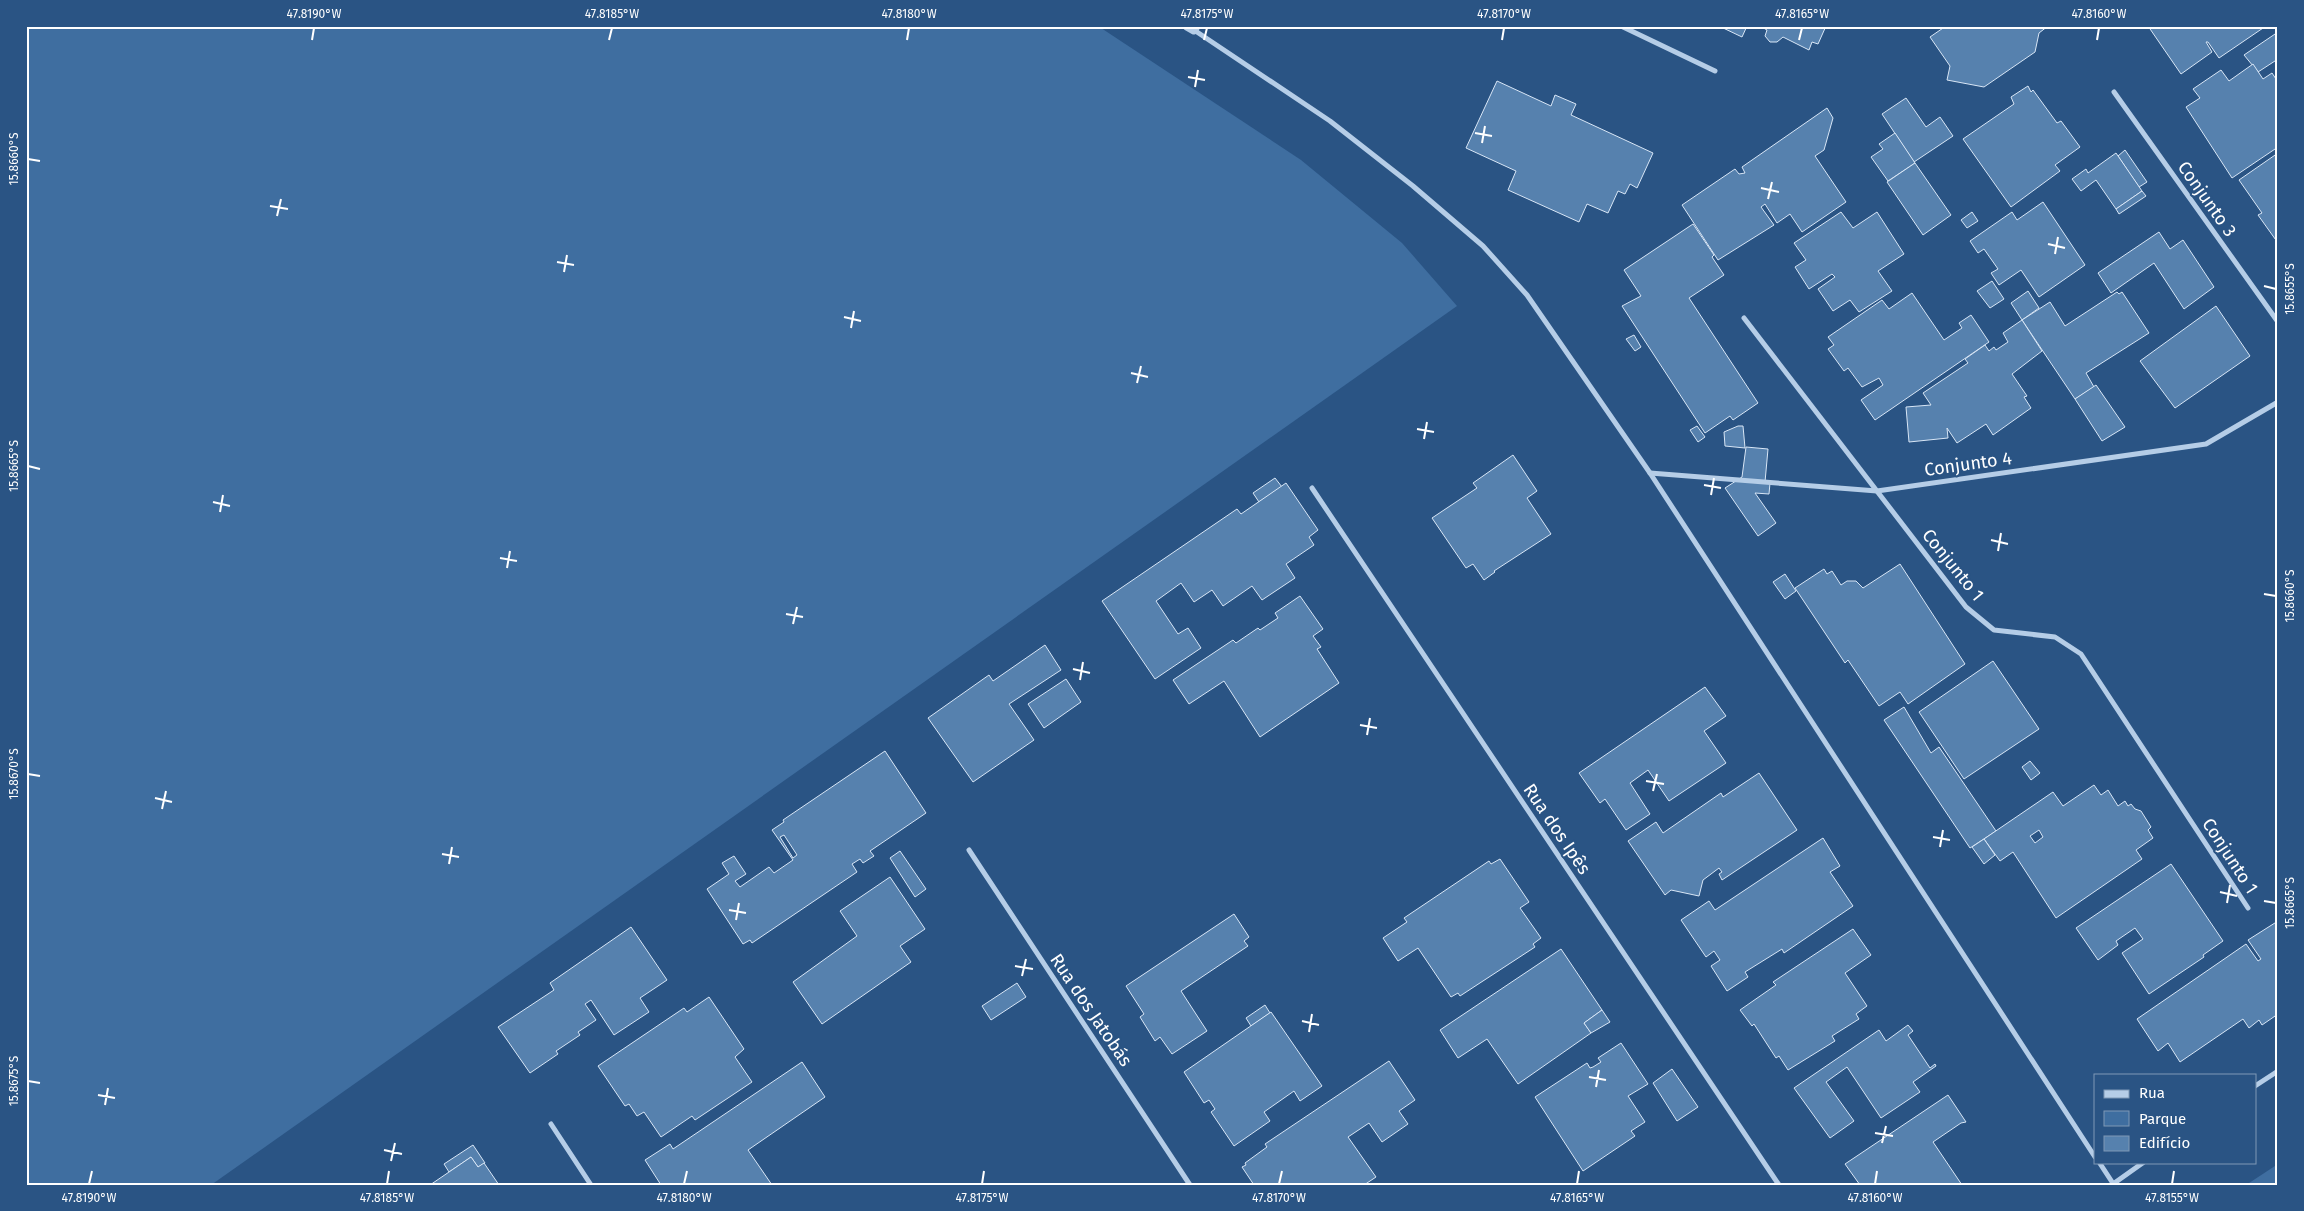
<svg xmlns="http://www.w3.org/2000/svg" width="2304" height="1211" font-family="'Fira Sans',sans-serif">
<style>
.green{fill:#3f6ea0}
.building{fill:#5681ae;stroke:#d8e6f6;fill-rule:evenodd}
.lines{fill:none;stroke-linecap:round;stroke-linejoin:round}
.minor{stroke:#b5cde7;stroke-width:5}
.tertiary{stroke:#b5cde7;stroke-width:9}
.ticks{fill:none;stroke:#fff;stroke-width:2}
.labels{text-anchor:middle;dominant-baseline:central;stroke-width:4;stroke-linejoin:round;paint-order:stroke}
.street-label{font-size:18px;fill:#fff;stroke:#2a5484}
.neatline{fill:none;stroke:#fff;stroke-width:2}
.ticks-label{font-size:12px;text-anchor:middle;fill:#fff}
</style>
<rect width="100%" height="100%" fill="#2a5484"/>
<!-- green -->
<g class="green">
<path d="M26,26h1072l203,134 101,83 55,63 -1246,879h-185z"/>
<path d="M2278,1164v21h-32z"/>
</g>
<!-- building -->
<g class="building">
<path d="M1719,26h28l-5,11z"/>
<path d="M1760,26h66l-8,18 -6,-2 -3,8 -26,-13 -6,5h-7l-5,-6 2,-6z"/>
<path d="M1946,26h102l-9,7 -4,19 -51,35 -37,-7 3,-14 -20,-29z"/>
<path d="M2148,26h118l-47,32 -11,-16h-2l6,10 -31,22z"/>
<path d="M2278,32v27l-20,13 -14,-17z"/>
<path d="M2253,64l10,15 9,-6 6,9v65l-46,31 -46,-71 14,-9 -7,-9 28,-19 8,11z"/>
<path d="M1497,81l54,25 4,-11 21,9 -5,11 82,38 -16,35 -7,-4 -5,10 -7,-3 -10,22 -21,-9 -8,18 -71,-32 8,-19 -50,-23z"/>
<path d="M2028,86l3,6 2,-2 24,33 4,-2 19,26 -25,18 5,6 -49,36 -48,-68 51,-35 -3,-7z"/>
<path d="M1906,98l20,29 14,-10 13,19 -39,26 -32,-48z"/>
<path d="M1827,108l6,10 -9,32 -9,6 31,46 -44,30 -12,-18 -13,9 -12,-19 -4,3 13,18 -56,35 -36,-55 53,-36 4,5 6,-1 -3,-6z"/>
<path d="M1895,133l20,30 -27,18 -17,-24 12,-8 -4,-5z"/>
<path d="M2125,150l22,32 -8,5 -21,-31z"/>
<path d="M2116,153l26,38 -26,18 -20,-29 -15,11 -9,-12 14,-10 2,4z"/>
<path d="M2278,153v90l-20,-28 4,-2 -23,-33z"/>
<path d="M1915,163l36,52 -28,20 -36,-53z"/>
<path d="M2142,191l4,5 -27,18 -3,-5z"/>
<path d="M2043,202l42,63 -46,32 -18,-27 -22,15 -8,-12 7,-4 -14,-20 -6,4 -8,-12 42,-29 5,8z"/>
<path d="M1841,212l12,16 24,-16 27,42 -26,17 14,20 -33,21 -9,-12 -17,11 -15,-22 17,-12 -3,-3 -23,15 -14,-22 11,-7 -12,-17z"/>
<path d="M1972,212l6,9 -11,7 -6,-8z"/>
<path d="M1693,224l21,31 -2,2 12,18 -35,23 69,105 -25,17 -3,-4 -25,17 -83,-127 19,-10 -17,-26z"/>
<path d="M2159,232l11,17 13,-9 31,47 -30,22 -30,-46 -43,30 -13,-20z"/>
<path d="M1992,281l12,18 -14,9 -13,-17z"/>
<path d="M2028,291l11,17 -17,12 -11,-17z"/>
<path d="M2117,292l2,2 3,-2 27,41 -63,40 8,14 -19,12 -53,-79 28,-18 15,24z"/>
<path d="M1912,293l32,47 18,-12 -3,-5 12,-8 18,27 -114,78 -14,-20 22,-15 -4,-7 -17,9 -14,-19 -4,3 -16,-22 6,-4 -6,-8 54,-37 7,9z"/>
<path d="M2216,306l34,50 -75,52 -35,-47z"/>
<path d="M2022,320l20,31 -30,23 15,22 -3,1 7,11 -38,27 -7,-11 -29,19 -10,-15 1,10 -39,4 -3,-35 25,-2 -8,-12 45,-30 -3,-4 20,-14 4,6 5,-4 2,3 12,-8 -5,-9z"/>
<path d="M1634,335l7,12 -6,4 -9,-12z"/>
<path d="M2096,385l29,42 -23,14 -27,-42z"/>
<path d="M1697,426l8,11 -7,5 -8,-12z"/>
<path d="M1738,426h5l2,22 -20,-2 -1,-14z"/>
<path d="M1746,447l22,2 -3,33 5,1 -1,11 -14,-1 21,30 -18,13 -33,-48 17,-11z"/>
<path d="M1513,455l24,36 -10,7 24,36 -57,37 1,1 -11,8 -11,-16 -7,4 -34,-50 45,-30 -4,-5z"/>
<path d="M1275,478l7,9 -23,15 -6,-9z"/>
<path d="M1286,483l32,47 -9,7 5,8 -28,19 9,14 -33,22 -10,-14 -29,20 -11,-16 -18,12 -13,-19 -25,18 22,33 10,-6 13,20 -46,31 -53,-78 135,-92 4,5z"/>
<path d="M1900,564l65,100 -57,40 -8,-12 -21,14 -31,-46 -3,3 -50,-75 29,-19 3,5 5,-3 9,14 6,-4h9l7,7z"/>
<path d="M1785,574l11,17 -11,8 -12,-17z"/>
<path d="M1300,596l23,33 -10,7 8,11 -4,2 22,34 -79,54 -36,-56 -35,23 -16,-24 60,-40 3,3 22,-15 2,2 18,-12 -3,-5z"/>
<path d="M1045,645l16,25 -52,34 25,36 -61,42 -45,-64 61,-43 4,6z"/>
<path d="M1993,661l46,68 -75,50 -45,-67z"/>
<path d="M1066,679l15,23 -37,26 -16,-24z"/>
<path d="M1705,687l21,29 -22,15 22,32 -57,38 -21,-31 -18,13 20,31 -24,16 -21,-31 -5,4 -21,-30z"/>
<path d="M1904,707l27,46 8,-6 57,84 -26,17 -86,-128z"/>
<path d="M885,751l41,62 -56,38 4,5 -11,7 -3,-4 -8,5 5,8 -105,71 -2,-3 -7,4 -36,-55 22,-15 -7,-11 12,-7 12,18 -11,7 5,6 29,-20 5,6 19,-13 -21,-30 12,-8 -1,-2zM784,835l13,20 -4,3 -13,-21z"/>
<path d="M2030,761l10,12 -9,7 -9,-13z"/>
<path d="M1759,773l38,57 -75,50 -3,-6 3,-2 -3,-4 -16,12 -4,16 -28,-6 -6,5 -37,-54 28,-19 7,11 58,-40 2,4z"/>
<path d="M2094,785l7,10 7,-5 10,16 7,-5 3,5 3,-2 4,5 6,2 10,16 -3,3 5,8 -17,12 6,9 -86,59 -43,-66 -13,9 -16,-22 69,-47 10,14zM2039,830l4,7 -8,6 -5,-7z"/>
<path d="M1823,838l17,28 -10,6 23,34 -69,47 -2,-4 -37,23 3,5 -21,14 -16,-25 9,-6 -6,-9 -8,6 -25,-37 28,-19 6,9z"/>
<path d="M1984,839l11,16 -11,9 -12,-17z"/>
<path d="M900,851l26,38 -11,8 -25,-39z"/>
<path d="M1500,859l29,43 -9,6 21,30 -8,6 2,3 -75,49 -2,-3 -7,4 -33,-49 -20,13 -15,-23 24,-16 -3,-4 85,-57 2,3z"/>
<path d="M2171,864l52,77 -20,14 1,2 -55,37 -27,-41 21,-14 -8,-11 -19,13 2,4 -20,15 -22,-32z"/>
<path d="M890,877l35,52 -25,17 11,16 -89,62 -29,-42 64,-46 -17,-25z"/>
<path d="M1234,914l15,23 -5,4 4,5 -67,45 26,40 -35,23 -12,-17 -5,4 -15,-24 4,-3 -18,-28z"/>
<path d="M2278,921v93l-16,11 -3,-5 -10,8 -6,-9 -63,43 -12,-19 -10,8 -21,-32 109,-75 12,17 3,-2 -13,-19z"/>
<path d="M631,927l36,53 -27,18 9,14 -35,23 -23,-35 -6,4 11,16 -18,12 2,3 -24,16 2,3 -28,19 -32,-46 56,-37 -4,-7z"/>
<path d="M1853,929l18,26 -26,18 22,33 -11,8 3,5 -27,17 3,5 -47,29 -9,-14 -3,2 -22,-34 -2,2 -12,-16 36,-25 -3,-3z"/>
<path d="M1561,949l41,61 -18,13 7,10 -73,51 -31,-45 -29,19 -18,-28z"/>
<path d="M1017,983l9,14 -35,23 -9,-14z"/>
<path d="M709,997l35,52 -9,8 17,25 -57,38 -3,-4 -31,21 -17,-25 -7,4 -8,-12 -4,2 -27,-40 86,-58 3,4z"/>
<path d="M1265,1005l5,8 -19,13 -5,-8z"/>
<path d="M1602,1010l8,12 -19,11 -7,-10z"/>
<path d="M1271,1012l51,74 -22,15 -6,-10 -30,21 6,9 -36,25 -23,-34 4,-3 -6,-9 -5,3 -20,-31z"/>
<path d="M1908,1025l5,6 -5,4 22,33 5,-4 1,2 -23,16 7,10 -39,26 -34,-51 -21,15 28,39 -24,17 -36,-50 85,-58 7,11z"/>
<path d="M1621,1043l27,41 -20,12 17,26 -14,9 4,5 -52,35 -48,-74 52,-34 3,5 3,-1 8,-5 -3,-4z"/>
<path d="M1389,1061l26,39 -16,11 9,13 -26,18 -13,-19 -21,14 28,40 -12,8h-110l-12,-18 4,-2 -1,-2 22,-16 -2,-3z"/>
<path d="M802,1062l23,35 -77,53 24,35h-111l-16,-25 25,-16 3,5z"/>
<path d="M1672,1069l26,38 -21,14 -24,-38z"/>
<path d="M1948,1095l18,27 -5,1 -28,19 29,43h-102l-15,-21z"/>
<path d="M473,1145l12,18 -7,4 -7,-10 -22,15 -5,-8z"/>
<path d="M471,1157l7,10 6,-4 15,22h-69z"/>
</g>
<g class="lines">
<!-- minor -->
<g class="minor">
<path d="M1621,26l94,45"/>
<path d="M1194,30l136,91 83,65 70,60 44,49 123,178 445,684"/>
<path d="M2114,92l164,230"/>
<path d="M1744,318l222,289 28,23 61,7 26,17 167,254"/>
<path d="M1650,473l227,18 329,-47 72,-42"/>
<path d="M1312,488l467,697"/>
<path d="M969,850l221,335"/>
<path d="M2255,1086l23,-15"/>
<path d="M551,1124l40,61"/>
<path d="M2099,1162l15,23"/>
<path d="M2113,1184l31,-22"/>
</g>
<!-- tertiary -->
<path class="tertiary" d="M1187,26l7,4 2,-4"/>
</g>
<!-- ticks -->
<path class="ticks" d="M312,40l2,-12M609,40l3,-12M907,40l2,-12M1204,40l3,-12M1502,40l2,-12M1799,40l3,-12M2097,40l2,-12M1188,77l17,3M1195,87l3,-17M1475,133l17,3M1482,143l3,-17M28,159l12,2M1761,188l18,4M1768,199l4,-17M270,206l18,3M277,216l4,-17M2048,244l17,4M2055,254l3,-17M557,262l17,3M564,272l3,-17M2264,286l12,3M844,317l17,4M851,328l3,-17M1131,373l17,4M1137,383l4,-17M1417,429l17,3M1424,439l3,-17M28,466l12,3M1704,485l17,3M1711,495l3,-17M213,502l17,4M220,512l3,-17M1991,540l17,4M1998,551l3,-18M500,558l17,3M507,568l3,-17M2264,594l12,2M786,614l17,3M793,624l4,-17M1073,669l17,4M1080,680l3,-18M1360,725l17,3M1367,735l3,-17M28,774l12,2M1646,781l18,3M1653,791l4,-17M155,798l17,4M162,809l4,-18M1933,837l17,3M1940,847l3,-17M442,854l17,3M449,864l3,-17M2220,892l17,4M2264,901l12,2M2227,903l3,-18M729,910l17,3M736,920l3,-17M1015,966l18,3M1022,976l4,-17M1302,1021l17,4M1309,1032l3,-18M1589,1077l17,3M28,1081l12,2M1596,1087l3,-17M98,1095l17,3M105,1105l3,-17M1875,1133l18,3M1882,1143l4,-17M384,1150l18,4M391,1161l4,-18M89,1184l3,-13M387,1184l2,-13M684,1184l3,-13M982,1184l2,-13M1279,1184l3,-13M1577,1184l2,-13M1875,1184l2,-13M2172,1184l2,-13"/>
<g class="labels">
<!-- street labels -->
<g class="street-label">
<text transform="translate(2207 199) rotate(55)">Conjunto 3</text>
<text transform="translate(1968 464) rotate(-8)">Conjunto 4</text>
<text transform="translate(1953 565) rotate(51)">Conjunto 1</text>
<text transform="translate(1557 829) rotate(56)">Rua dos Ipês</text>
<text transform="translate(2230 856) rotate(57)">Conjunto 1</text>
<text transform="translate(1091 1010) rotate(56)">Rua dos Jatobás</text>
</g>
</g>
<!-- border -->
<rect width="2304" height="1211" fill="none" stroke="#2a5484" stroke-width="55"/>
<!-- legend -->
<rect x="2094" y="1074" width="162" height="90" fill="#2a5484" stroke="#7f98b5"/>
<rect x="2104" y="1090" width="25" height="8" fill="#b5cde7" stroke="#7f98b5"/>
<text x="2139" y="1098" font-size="15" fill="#ffffff">Rua</text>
<rect x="2104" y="1111" width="25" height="15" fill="#3f6ea0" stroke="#7f98b5"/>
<text x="2139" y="1124" font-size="15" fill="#ffffff">Parque</text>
<rect x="2104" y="1136" width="25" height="15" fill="#5681ae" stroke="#7f98b5"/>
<text x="2139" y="1148" font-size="15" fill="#ffffff">Edifício</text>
<rect x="28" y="28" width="2248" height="1156" class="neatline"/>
<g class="ticks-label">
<text x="314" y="18">47.8190°W</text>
<text x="612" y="18">47.8185°W</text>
<text x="909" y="18">47.8180°W</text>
<text x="1207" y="18">47.8175°W</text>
<text x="1504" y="18">47.8170°W</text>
<text x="1802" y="18">47.8165°W</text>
<text x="2099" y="18">47.8160°W</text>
<text transform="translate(14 159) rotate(-90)" y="4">15.8660°S</text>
<text transform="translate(2290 289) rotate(-90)" y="4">15.8655°S</text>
<text transform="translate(14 466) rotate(-90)" y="4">15.8665°S</text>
<text transform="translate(2290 596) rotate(-90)" y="4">15.8660°S</text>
<text transform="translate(14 774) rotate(-90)" y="4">15.8670°S</text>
<text transform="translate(2290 903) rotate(-90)" y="4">15.8665°S</text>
<text transform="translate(14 1081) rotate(-90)" y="4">15.8675°S</text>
<text x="89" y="1202">47.8190°W</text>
<text x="387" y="1202">47.8185°W</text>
<text x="684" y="1202">47.8180°W</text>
<text x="982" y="1202">47.8175°W</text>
<text x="1279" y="1202">47.8170°W</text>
<text x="1577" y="1202">47.8165°W</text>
<text x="1875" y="1202">47.8160°W</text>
<text x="2172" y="1202">47.8155°W</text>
</g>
</svg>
